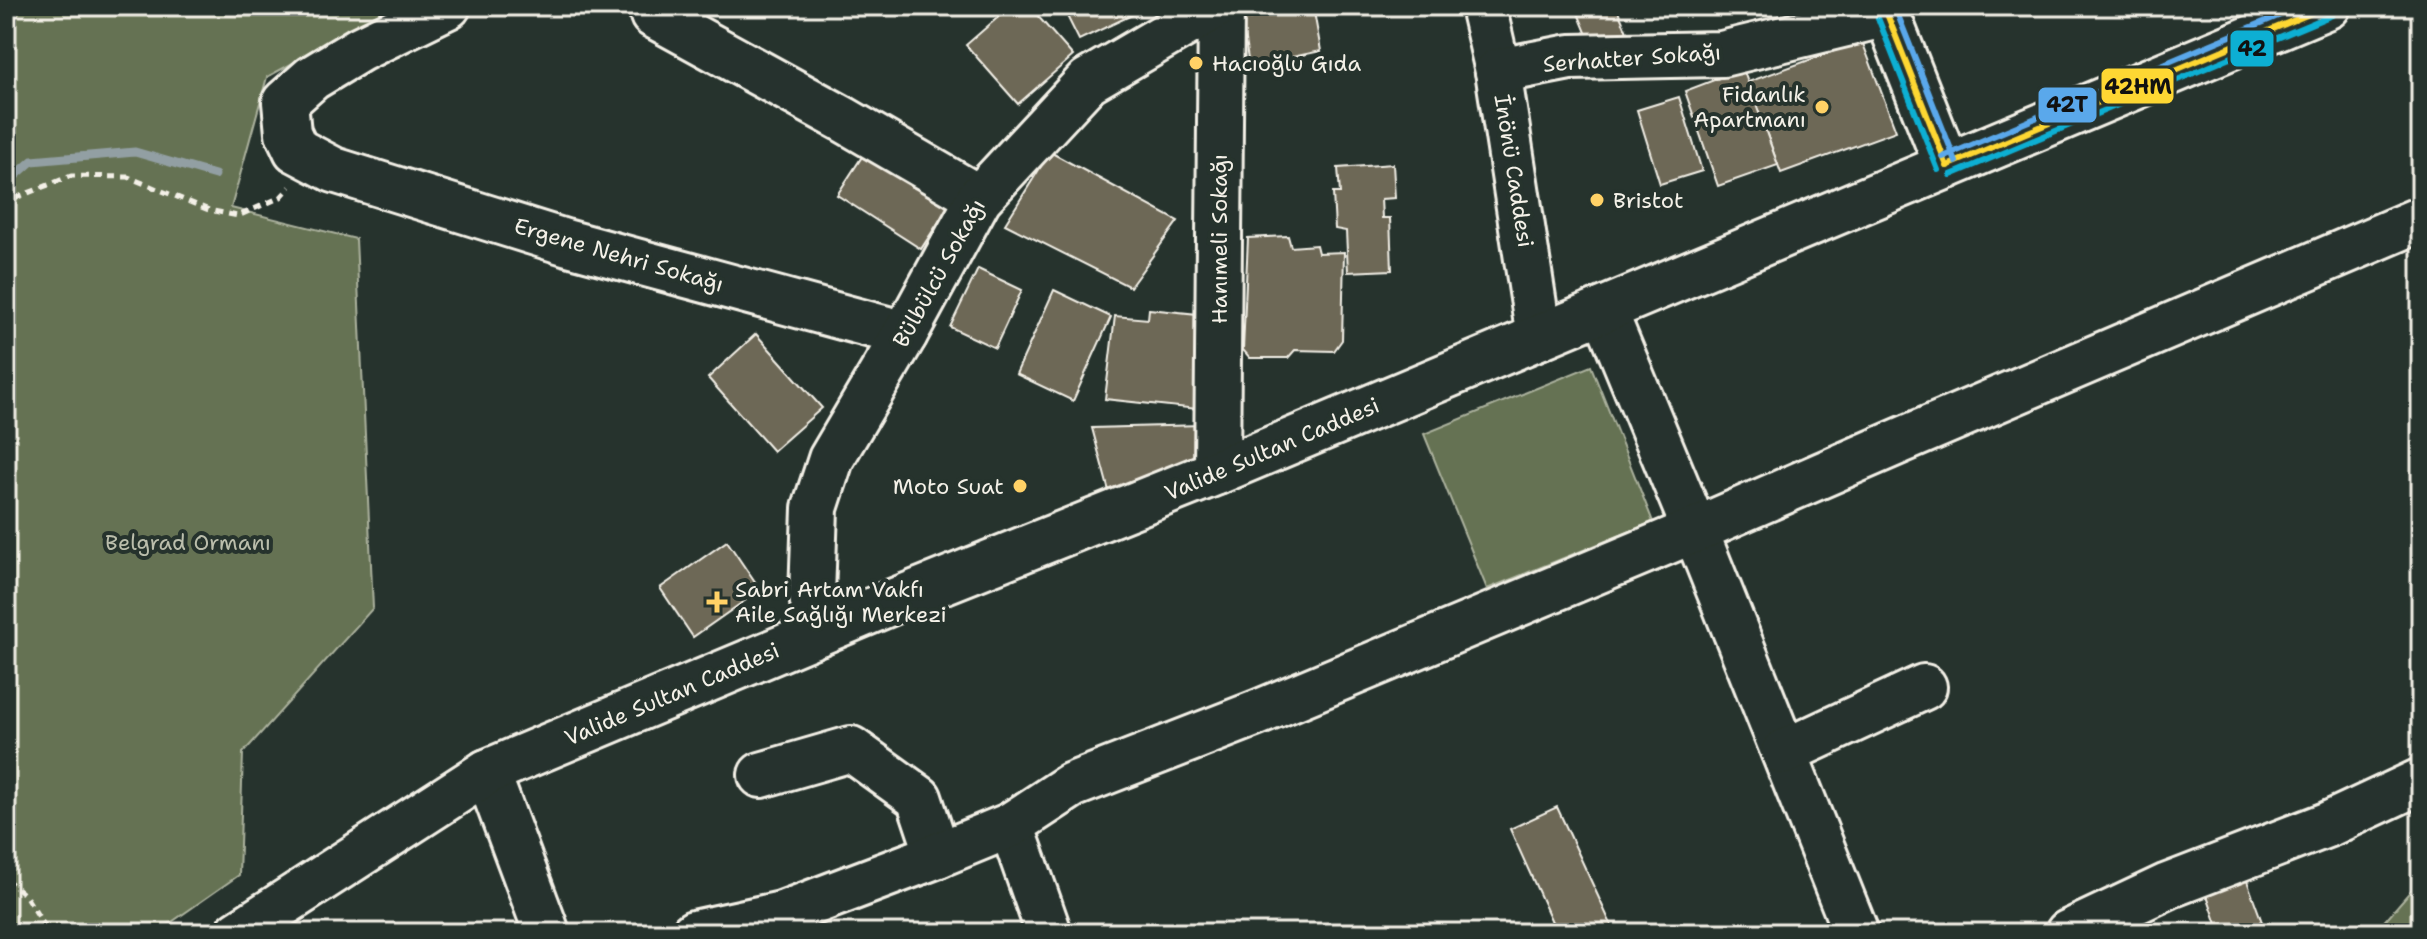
<svg xmlns="http://www.w3.org/2000/svg" width="2427" height="939" font-family="'Shantell Sans',sans-serif">
<style>
.green{fill:#657253;stroke:#acb29e;stroke-width:2}
.lines{fill:none;stroke-linecap:round;stroke-linejoin:round}
.stream{stroke:#929fa3;stroke-width:9}
.building{fill:#6d6756;stroke:#f4f1e8;stroke-width:2}
.minor-casing{stroke:#f4f1e8;stroke-width:50}
.path{stroke:#f4f1e8;stroke-width:5;stroke-dasharray:8 6;stroke-linecap:butt}
.minor{stroke:#26332d;stroke-width:44}
.bus-1-casing{stroke:#26332d;stroke-width:12}
.bus-2-casing{stroke:#26332d;stroke-width:12}
.bus-3-casing{stroke:#26332d;stroke-width:12}
.bus-1{stroke:#fed733;stroke-width:6}
.bus-2{stroke:#0dafd3;stroke-width:6}
.bus-3{stroke:#5aa8eb;stroke-width:6}
.poi-dot{fill:#ffd166;stroke:#26332d;stroke-width:3}
.labels{text-anchor:middle;dominant-baseline:central;stroke-width:8;stroke-linejoin:round;paint-order:stroke}
.street-label{font-size:22px;fill:#f4f1e8;stroke:#26332d}
.poi-label{font-size:22px;fill:#f4f1e8;stroke:#26332d;text-anchor:start}
.park-label{font-size:22px;fill:#bbbeac;stroke:#26332d}
.line-badge{stroke:#26332d;stroke-width:3}
.pale-badge-label{font-size:22px;text-anchor:middle;font-weight:bold;fill:#111}
</style>
<rect width="100%" height="100%" fill="#26332d"/>
<filter id="ink" filterUnits="userSpaceOnUse"><feTurbulence type="fractalNoise" baseFrequency=".0125" numOctaves="2"/><feDisplacementMap in="SourceGraphic" scale="16" xChannelSelector="R" yChannelSelector="G"/><feConvolveMatrix kernelMatrix="1 2 1 2 8 2 1 2 1" color-interpolation-filters="sRGB"/></filter>
<g filter="url(#ink)">
<!-- green -->
<g class="green">
<path d="M6,6h393l-132,71 -36,131 125,31 17,369 -130,145 -4,122 -83,58h-150z"/>
<path d="M1591,366l62,156 -166,67 -63,-155z"/>
<path d="M2421,879v54h-47z"/>
</g>
<g class="lines">
<!-- stream -->
<path class="stream" d="M6,184l26,-23 103,-9 80,23"/>
</g>
<!-- building -->
<g class="building">
<path d="M1011,6h18l44,50 -55,48 -52,-59z"/>
<path d="M1085,6h66l-72,34 -12,-24z"/>
<path d="M1287,6h26l8,45 -72,15 -7,-45z"/>
<path d="M1575,6h41l11,26 -35,15z"/>
<path d="M1862,41l34,90 -115,42 -33,-91z"/>
<path d="M1743,69l35,96 -60,21 -33,-95z"/>
<path d="M1679,97l23,74 -42,13 -23,-74z"/>
<path d="M869,146l84,54 -32,49 -84,-54z"/>
<path d="M1050,152l128,69 -48,66 -125,-63z"/>
<path d="M1393,164l2,34 -14,1 1,19h8l2,52 -44,2 -2,-41 -11,-2 -2,-36h7l-2,-25z"/>
<path d="M1288,236l3,11 25,-2 2,8 26,-1 -2,88 -8,11 -39,-1 -7,8h-38l-7,-8 5,-112z"/>
<path d="M978,269l44,21 -27,58 -45,-21z"/>
<path d="M1054,290l57,27 -38,84 -57,-27z"/>
<path d="M1149,309l58,6 -10,94 -92,-10 10,-83 33,3z"/>
<path d="M756,334l66,74 -49,43 -65,-73z"/>
<path d="M1202,425l-2,41 -90,29 -18,-67z"/>
<path d="M727,541l33,49 -67,47 -33,-49z"/>
<path d="M1557,807l58,126h-58l-47,-104z"/>
<path d="M2246,878l20,55h-46l-14,-41z"/>
</g>
<g class="lines">
<!-- minor casing -->
<g class="minor-casing">
<g id="minor">
<path d="M448,6l-88,43 -48,29 -27,24 3,31 8,17 38,20 231,72 340,92"/>
<path d="M1483,6l15,65 41,266"/>
<path d="M1887,14l60,152"/>
<path d="M653,15l190,104 136,79"/>
<path d="M1498,71l72,-14 152,-3 165,-40"/>
<path d="M1604,310l91,220 161,403"/>
<path d="M1217,472l4,-466"/>
<path d="M818,633l-6,-37 3,-88 16,-49 74,-125 74,-136 109,-117 128,-75"/>
<path d="M1784,752l140,-65"/>
<path d="M487,772l60,161"/>
<path d="M761,775l90,-26 68,49 19,57"/>
<path d="M1011,825l38,108"/>
<path d="M238,933l249,-161 410,-172 320,-128 1111,-466"/>
<path d="M694,933l88,-19 156,-59 73,-30 61,-40 185,-72 438,-183 205,-89 521,-222"/>
<path d="M2068,933l100,-47 161,-62 92,-43"/>
</g>
</g>
<!-- path -->
<g class="path">
<path d="M6,209l12,-12 53,-21 57,1 81,33 29,6 43,-19 9,-10"/>
<path d="M6,879l19,16 24,38"/>
</g>
<!-- minor -->
<use href="#minor" class="minor"/>
<!-- bus-1 casing -->
<g class="bus-1-casing">
<g id="bus-1">
<path d="M1887,14l60,152"/>
<path d="M1947,166l381,-160"/>
</g>
</g>
<!-- bus-2 casing -->
<g class="bus-2-casing">
<g id="bus-2">
<path d="M1878,18l60,152"/>
<path d="M1951,175l381,-160"/>
</g>
</g>
<!-- bus-3 casing -->
<g class="bus-3-casing">
<g id="bus-3">
<path d="M1896,10l60,152"/>
<path d="M1943,157l359,-151"/>
</g>
</g>
<!-- bus-1 -->
<use href="#bus-1" class="bus-1"/>
<!-- bus-2 -->
<use href="#bus-2" class="bus-2"/>
<!-- bus-3 -->
<use href="#bus-3" class="bus-3"/>
</g>
</g>
<!-- markers -->
<g class="poi-dot">
<circle cx="1196" cy="63" r="8"/>
<circle cx="1822" cy="107" r="8"/>
<circle cx="1597" cy="200" r="8"/>
<circle cx="1020" cy="486" r="8"/>
<path d="M713 590h8v8h8v8h-8v8h-8v-8h-8v-8h8z"/>
</g>
<g class="labels">
<!-- street labels -->
<g class="street-label">
<text transform="translate(1632 58) rotate(-4)">Serhatter Sokağı</text>
<text transform="translate(1514 171) rotate(81)">İnönü Caddesi</text>
<text transform="translate(1219 239) rotate(-90)">Hanımeli Sokağı</text>
<text transform="translate(619 255) rotate(16)">Ergene Nehri Sokağı</text>
<text transform="translate(939 273) rotate(-61)">Bülbülcü Sokağı</text>
<text transform="translate(1272 449) rotate(-23)">Valide Sultan Caddesi</text>
<text transform="translate(672 694) rotate(-23)">Valide Sultan Caddesi</text>
</g>
<!-- poi labels -->
<g class="poi-label">
<text x="1212" y="63">Hacıoğlu Gıda</text>
<text x="1806" y="94" text-anchor="end">Fidanlık<tspan x="1806" dy="25">Apartmanı</tspan></text>
<text x="1613" y="200">Bristot</text>
<text x="1004" y="486" text-anchor="end">Moto Suat</text>
<text x="735" y="589">Sabri Artam Vakfı<tspan x="735" dy="25">Aile Sağlığı Merkezi</tspan></text>
</g>
<!-- park labels -->
<g class="park-label">
<text x="188" y="542">Belgrad Ormanı</text>
</g>
</g>
<g class="line-badge">
<rect x="2229" y="29" width="46" height="39" rx="8" fill="#0dafd3"/>
<rect x="2100" y="67" width="75" height="38" rx="8" fill="#fed733"/>
<rect x="2037" y="86" width="61" height="38" rx="8" fill="#5aa8eb"/>
</g>
<g class="pale-badge-label">
<text x="2252" y="56">42</text>
<text x="2138" y="94">42HM</text>
<text x="2067" y="112">42T</text>
</g>
<!-- margin -->
<rect width="2427" height="939" fill="none" stroke="#26332d" stroke-width="32"/>
<rect x="16" y="16" width="2395" height="907" fill="none" stroke="#f4f1e8" stroke-width="3" filter="url(#ink)"/>
</svg>
